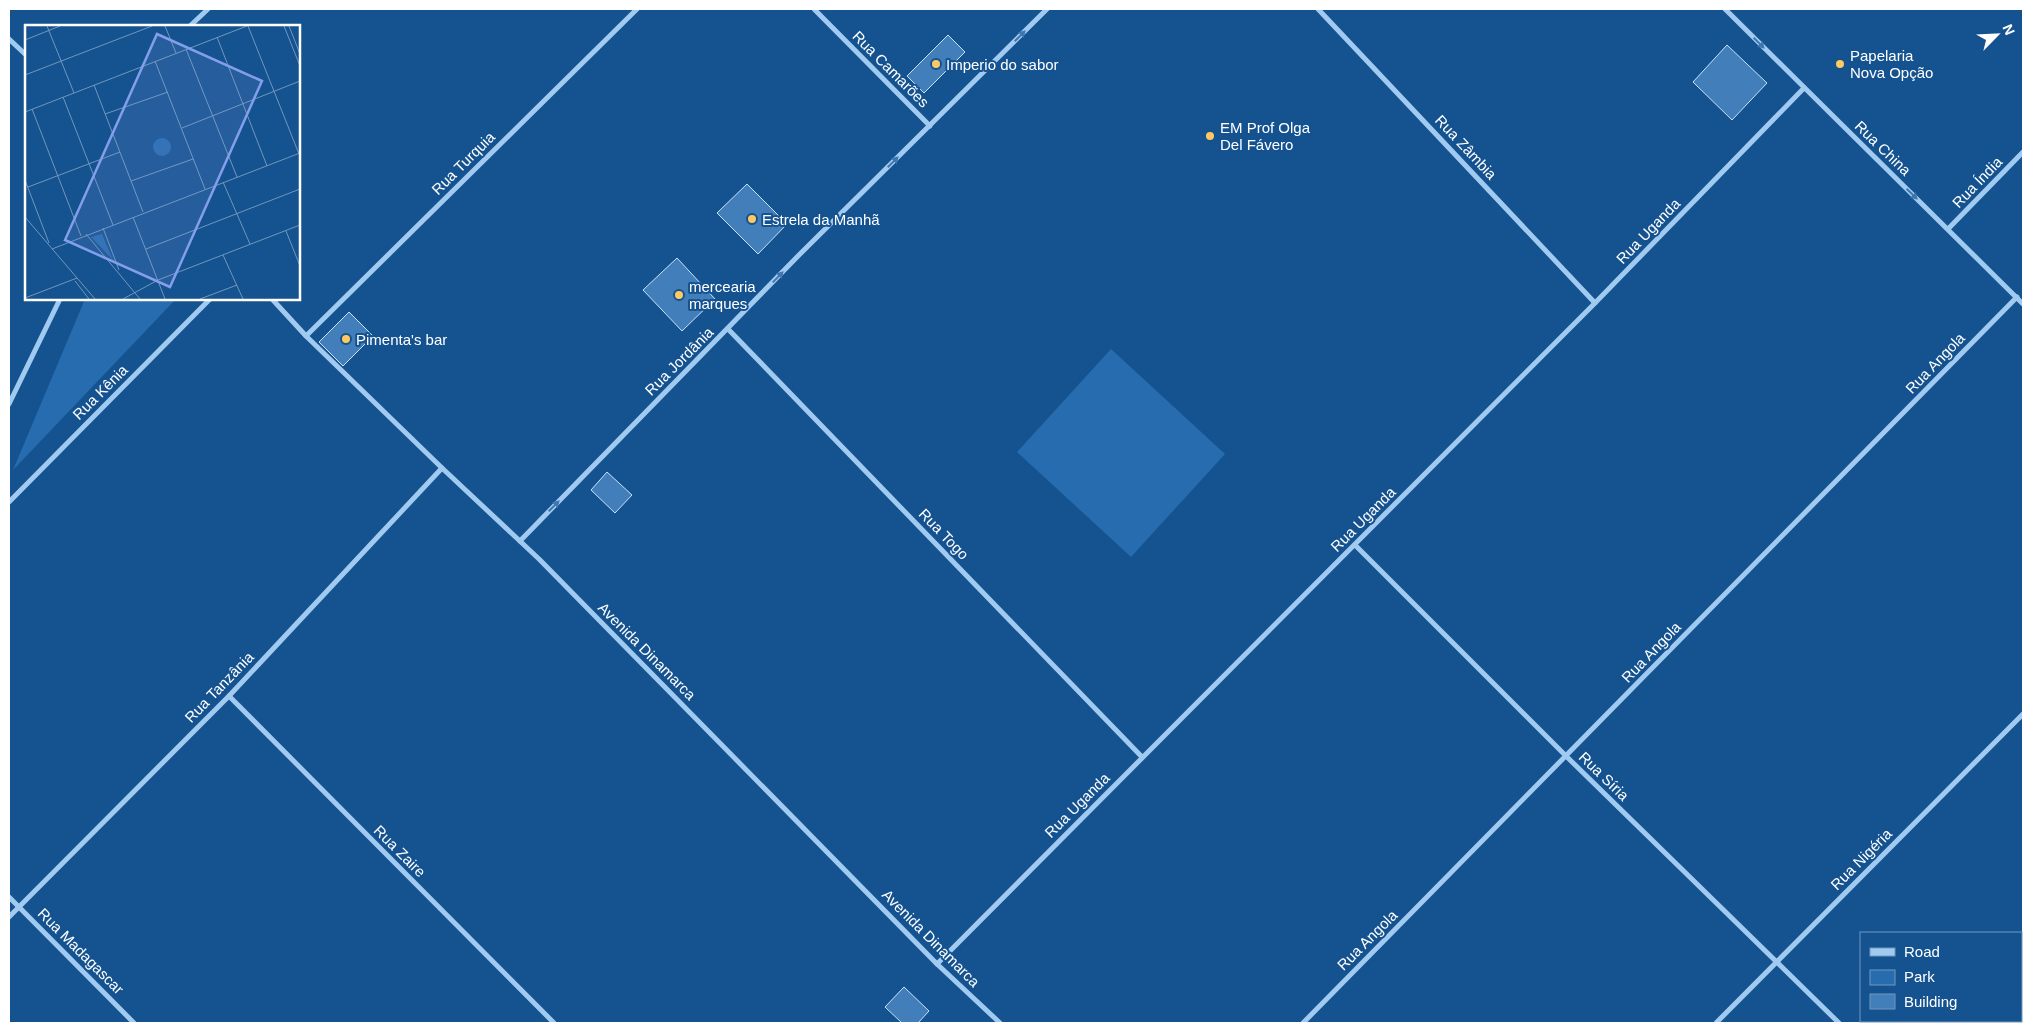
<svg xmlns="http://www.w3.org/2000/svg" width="2032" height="1032" font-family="Helvetica,sans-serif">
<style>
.green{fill:#276caf}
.building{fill:#417eba;stroke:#c8e2fc}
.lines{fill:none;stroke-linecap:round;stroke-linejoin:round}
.street{stroke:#a1caf1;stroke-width:5}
.oneway{fill:#3e76ad}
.poi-dot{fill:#ffc861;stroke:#145290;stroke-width:2}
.labels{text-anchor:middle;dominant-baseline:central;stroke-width:4;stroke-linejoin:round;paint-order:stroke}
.poi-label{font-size:15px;fill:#fff;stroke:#145290;text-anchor:start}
.street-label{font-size:15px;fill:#fff;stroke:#145290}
.inset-road{fill:none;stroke:#7297bc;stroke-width:1}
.view{fill:#839eea;fill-opacity:0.15;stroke:#839eea;stroke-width:2.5}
.inset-edge{fill:none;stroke:#fff;stroke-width:2.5}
</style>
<rect width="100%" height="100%" fill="#145290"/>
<!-- green -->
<g class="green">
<path d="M85,299h91l-163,171z"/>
<path d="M1111,349l114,105 -94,103 -114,-105z"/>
</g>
<!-- building -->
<g class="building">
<path d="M948,35l17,17 -41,41 -17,-17z"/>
<path d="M1727,45l40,38 -35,37 -39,-38z"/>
<path d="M747,184l40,40 -29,30 -41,-41z"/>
<path d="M677,258l38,41 -33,32 -39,-41z"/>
<path d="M349,312l24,24 -30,30 -24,-24z"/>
<path d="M607,472l25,23 -17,18 -24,-23z"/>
<path d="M904,987l25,24 -11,12h-16l-17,-16z"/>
</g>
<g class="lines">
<!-- street -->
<g class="street">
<path d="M814,9l116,117"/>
<path d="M1318,9l277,294"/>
<path d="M1725,9l298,295"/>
<path d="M190,26l18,-17"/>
<path d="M9,39l17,16"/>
<path d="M1948,229l75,-77"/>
<path d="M272,299l34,37 136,132 97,91 398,405 63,59"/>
<path d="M728,329l414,428"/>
<path d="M306,336l331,-327"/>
<path d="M9,404l51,-105"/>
<path d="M9,502l201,-203"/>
<path d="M520,541l278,-285 249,-247"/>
<path d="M1355,545l211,211 273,267"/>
<path d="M229,696l325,327"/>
<path d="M9,897l125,126"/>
<path d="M9,917l220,-221 213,-228"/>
<path d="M937,964l658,-661 209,-215"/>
<path d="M1303,1023l714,-726"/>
<path d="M1716,1023l307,-309"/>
</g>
</g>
<!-- one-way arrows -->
<defs><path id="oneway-solid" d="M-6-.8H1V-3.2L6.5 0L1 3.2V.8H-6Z" transform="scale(1.25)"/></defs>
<g class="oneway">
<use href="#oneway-solid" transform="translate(1020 36) rotate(-45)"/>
<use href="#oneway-solid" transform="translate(1759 43) rotate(45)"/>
<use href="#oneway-solid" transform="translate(893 162) rotate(-45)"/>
<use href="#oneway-solid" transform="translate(1912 194) rotate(44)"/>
<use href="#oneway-solid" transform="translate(778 277) rotate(-46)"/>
<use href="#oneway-solid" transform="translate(554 506) rotate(-45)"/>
</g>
<!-- markers -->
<g class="poi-dot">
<circle cx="936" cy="64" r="5"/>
<circle cx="1840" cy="64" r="5"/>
<circle cx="1210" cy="136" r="5"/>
<circle cx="752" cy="219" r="5"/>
<circle cx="679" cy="295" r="5"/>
<circle cx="346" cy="339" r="5"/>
</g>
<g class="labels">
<!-- poi labels -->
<g class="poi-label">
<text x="1850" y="55">Papelaria<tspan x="1850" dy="17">Nova Opção</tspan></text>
<text x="946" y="64">Imperio do sabor</text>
<text x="1220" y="127">EM Prof Olga<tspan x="1220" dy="17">Del Fávero</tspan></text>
<text x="762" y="219">Estrela da Manhã</text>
<text x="689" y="286">mercearia<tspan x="689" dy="17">marques</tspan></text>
<text x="356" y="339">Pimenta's bar</text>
</g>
<!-- street labels -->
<g class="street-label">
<text transform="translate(891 69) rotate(45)">Rua Camarões</text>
<text transform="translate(1466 147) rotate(47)">Rua Zâmbia</text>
<text transform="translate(1883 148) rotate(44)">Rua China</text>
<text transform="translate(463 163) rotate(-45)">Rua Turquia</text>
<text transform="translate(1977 182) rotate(-46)">Rua Índia</text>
<text transform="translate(1648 231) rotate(-46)">Rua Uganda</text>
<text transform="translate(679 361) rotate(-45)">Rua Jordânia</text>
<text transform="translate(1935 363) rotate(-46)">Rua Angola</text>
<text transform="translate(100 392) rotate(-45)">Rua Kênia</text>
<text transform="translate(1363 519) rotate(-45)">Rua Uganda</text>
<text transform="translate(944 534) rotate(46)">Rua Togo</text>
<text transform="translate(647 651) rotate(45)">Avenida Dinamarca</text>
<text transform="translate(1651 652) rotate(-46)">Rua Angola</text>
<text transform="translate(219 687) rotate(-46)">Rua Tanzânia</text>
<text transform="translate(1604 776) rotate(44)">Rua Síria</text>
<text transform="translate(1077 805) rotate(-45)">Rua Uganda</text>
<text transform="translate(400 851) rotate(45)">Rua Zaire</text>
<text transform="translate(1861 859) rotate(-45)">Rua Nigéria</text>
<text transform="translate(931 938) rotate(45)">Avenida Dinamarca</text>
<text transform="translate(1367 940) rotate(-45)">Rua Angola</text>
<text transform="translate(81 951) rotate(45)">Rua Madagascar</text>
</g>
</g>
<!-- overview -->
<g transform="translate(25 25)">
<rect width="275" height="275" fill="#145290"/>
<path d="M128 122a9 9 0 1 1 18 0a9 9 0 1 1-18 0ZM77,209l11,26 -22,-23z" fill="#276caf"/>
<path class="inset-road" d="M22,1l27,67M140,1l11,27M223,1l51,128M259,1l16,40M264,1l11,28M192,12l50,129M0,15l35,-14M161,24l51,128M130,36l50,128M0,50l127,-49M69,60l49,127M38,72l50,128M7,84l49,127M0,87l222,-86M80,89l63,-22M157,103l118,-47M0,155l24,63M106,156l62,-22M198,157l27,62M3,162l92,-35M0,192l70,82M108,192l32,82M78,203l16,42M261,206l14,35M61,209l54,65M27,224l248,-96M121,224l154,-60M198,230l20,44M50,256l14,18M0,273l52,-20M98,274l35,-19 142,-55M175,274l37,-14"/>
<path class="view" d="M132,9l105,47 -92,206 -105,-47z"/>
<rect width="275" height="275" class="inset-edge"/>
</g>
<!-- border -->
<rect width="2032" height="1032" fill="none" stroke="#ffffff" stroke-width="20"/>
<!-- legend -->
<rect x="1860" y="932" width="162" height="90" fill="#145290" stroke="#7297bc"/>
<rect x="1870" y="948" width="25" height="8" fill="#a1caf1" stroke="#7297bc"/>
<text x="1904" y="957" font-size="15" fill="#ffffff">Road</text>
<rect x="1870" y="970" width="25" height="15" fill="#276caf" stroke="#7297bc"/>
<text x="1904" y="982" font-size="15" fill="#ffffff">Park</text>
<rect x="1870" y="994" width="25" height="15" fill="#417eba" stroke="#7297bc"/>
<text x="1904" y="1007" font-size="15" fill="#ffffff">Building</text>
<!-- north arrow -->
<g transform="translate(1997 35) rotate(66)" stroke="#145290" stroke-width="4" paint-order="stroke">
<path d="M0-4L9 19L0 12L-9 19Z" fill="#ffffff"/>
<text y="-8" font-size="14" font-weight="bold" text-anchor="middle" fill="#ffffff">N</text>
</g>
</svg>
